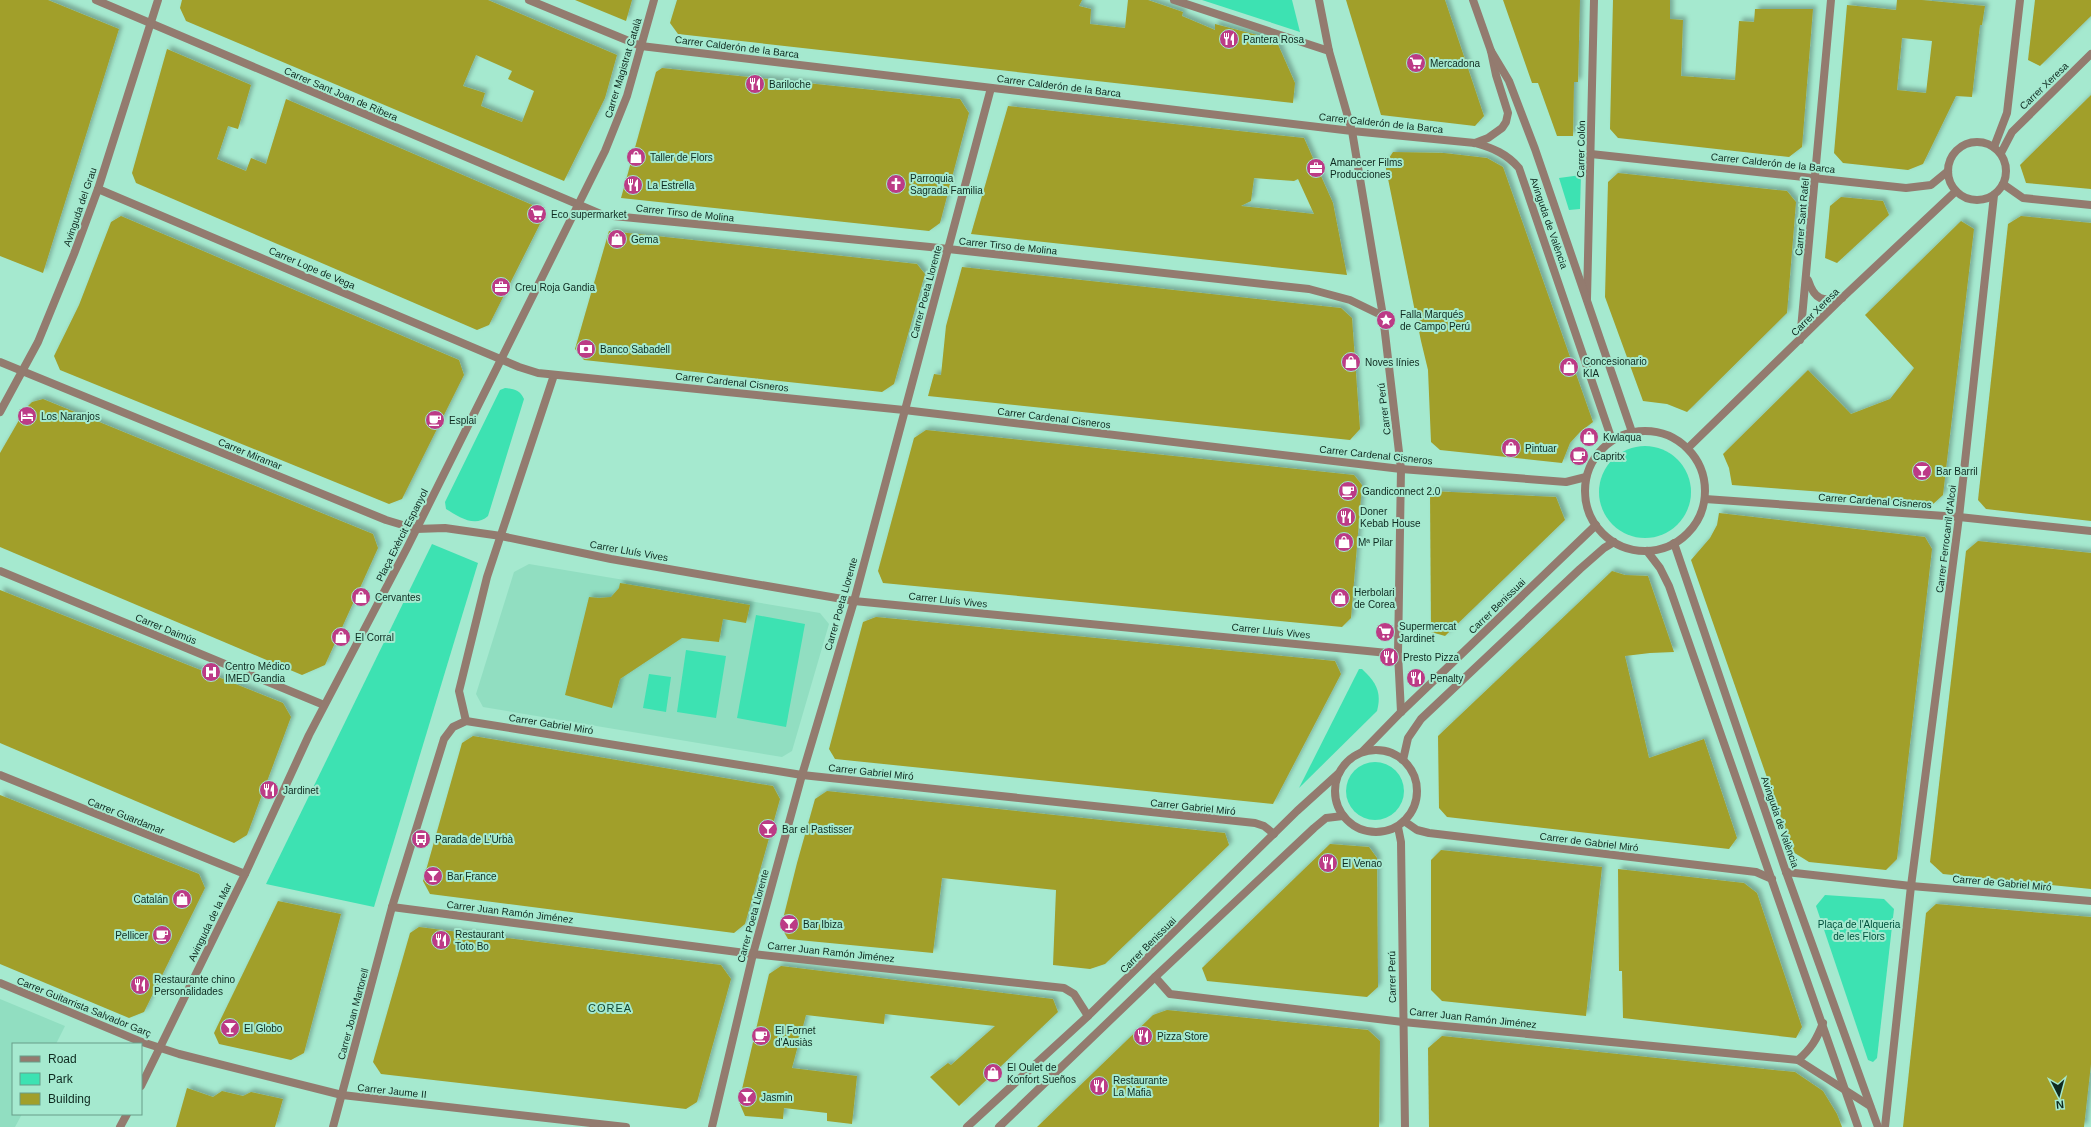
<svg xmlns="http://www.w3.org/2000/svg" width="2091" height="1127" font-family="Arial,sans-serif">
<style>
.built{fill:#91dec1}
.green{fill:#3de2b2}
.building{fill:#a19f2b;fill-rule:evenodd;filter:url(#shadow)}
.lines{fill:none;stroke-linecap:round;stroke-linejoin:round}
.pedestrian{stroke:#937b6f;stroke-width:8}
.minor{stroke:#937b6f;stroke-width:8}
.tertiary{stroke:#937b6f;stroke-width:8}
.labels{text-anchor:middle;dominant-baseline:central;stroke-width:4;stroke-linejoin:round;paint-order:stroke}
.poi-label{font-size:10px;fill:#0e2a20;stroke:#a5e9cf;text-anchor:start}
.street-label{font-size:10px;fill:#0e2a20;stroke:#a5e9cf}
.park-label{font-size:10px;fill:#00513d;stroke:#a5e9cf}
.neighbourhood-label{font-size:11px;letter-spacing:1px;fill:#0f4434;stroke:#a5e9cf}
</style>
<defs>
<filter id="shadow"><feDropShadow dx="3.5" dy="-3.5" stdDeviation="2" flood-color="#0004"/></filter>
</defs>
<rect width="100%" height="100%" fill="#a5e9cf"/>
<!-- built -->
<g class="built">
<path d="M529,564l291,49 9,11 -37,127 -10,6 -299,-50 -7,-13 38,-122z"/>
<path d="M0,999l65,27 -9,18h-43v70h9l-7,13h-15z"/>
</g>
<!-- green -->
<g class="green">
<path d="M1202,0h90l8,32z"/>
<path d="M1581,175l-1,34 -11,1 -10,-32z"/>
<path d="M505,388c9,1 15,2 19,11l-36,117c-13,12 -29,1 -42,-7l-1,-7 55,-112z"/>
<circle cx="1645" cy="492" r="46"/>
<path d="M432,544l46,19 -104,344 -108,-23z"/>
<path d="M756,615l49,9 -19,103 -49,-9z"/>
<path d="M686,650l40,6 -10,62 -39,-6z"/>
<path d="M1359,669h3c14,13 20,23 15,42l-78,77z"/>
<path d="M649,674l22,3 -5,35 -23,-4z"/>
<circle cx="1375" cy="791" r="29"/>
<path d="M1825,895l59,4 10,10 -17,149 -4,4 -5,-2 -52,-154z"/>
</g>
<!-- building -->
<g class="building">
<path d="M0,0h48l71,29 -76,244 -43,-17z"/>
<path d="M182,0h306l129,55 -12,43 -41,83 -378,-160 -6,-13zM476,55l36,16 -4,8 26,12 -12,31 -41,-16 4,-13 -22,-7z"/>
<path d="M575,0h57l-6,21z"/>
<path d="M677,0h405l-3,6 12,3 -1,15 35,4 3,-28h20l35,12 -1,4 33,14v-6l61,16 19,43 -2,20 -615,-69 -8,-11z"/>
<path d="M1346,0h99l39,116 -9,10 -94,-11z"/>
<path d="M1503,0h77l-2,82h-4l-1,54h-16l-19,-53h-6z"/>
<path d="M1613,0h57v19l13,1 -2,56 54,4 4,-59 15,1 1,-13h58l-11,138 -13,10 -171,-19 -8,-9z"/>
<path d="M1897,0h25l63,6 -3,19h-2l-8,72 -16,-1 -33,68 -15,6 -65,-7 -9,-10 13,-148 49,5zM1902,38l30,3 -6,52 -29,-3z"/>
<path d="M2035,0h56v16l-51,50 -12,-6z"/>
<path d="M167,49l84,36 -13,44 -10,-3 -11,33 29,12 5,-13 15,6 20,-65 251,108 5,13 -53,105 -12,5 -341,-147 -4,-10z"/>
<path d="M662,68l298,31 9,14 -29,110 -11,8 -308,-33 35,-126z"/>
<path d="M2091,95v94l-65,-6 -6,-18z"/>
<path d="M1008,106l296,32 29,65 14,72 -376,-41zM1254,178l40,3 4,-2 16,35 -73,-8 10,-5z"/>
<path d="M1393,152l51,1 43,5 16,9 90,255 -13,10 -10,11 -8,20 -122,-13 -9,-8 -3,-72 -7,-29 -36,-177z"/>
<path d="M1618,173l169,18 9,11 -9,111 -100,99 -20,-8 -24,-3 -38,-104 3,-115z"/>
<path d="M1841,197l42,4 6,14 -52,48 -12,-5 5,-52z"/>
<path d="M121,216l338,144 5,15 -62,124 -13,5 -329,-134 -6,-14 25,-51 32,-83z"/>
<path d="M2021,216l70,7v298l-105,-12 -8,-9 30,-276z"/>
<path d="M1961,221l13,8 -31,266 -11,10 -108,-13 -92,-7 -3,-17 -6,-14 85,-84 43,44 39,-15 24,-31 -49,-53z"/>
<path d="M609,231l308,33 8,10 -31,110 -12,8 -298,-32 -9,-11z"/>
<path d="M962,267l379,41 11,10 8,111 -10,11 -422,-44 6,-22 7,1 5,-49z"/>
<path d="M43,399l330,135 5,14 -53,117 -23,10 -302,-128v-94l26,-45 6,-6z"/>
<path d="M926,430l428,45 8,10 -11,133 -9,9 -459,-44 -5,-12 36,-133z"/>
<path d="M1430,491l126,6 9,23 -120,116 -14,-4z"/>
<path d="M1719,513l206,24 7,12 -35,310 -11,11 -77,-8 -16,-10 -102,-292 19,-22 7,-13z"/>
<path d="M1978,541l113,12v336l-148,-15 -13,-12 36,-311z"/>
<path d="M1612,571l13,4 23,1 26,76 -24,1 -25,3 24,102 55,-19 33,99 -8,11 -282,-32 -8,-9 -1,-72z"/>
<path d="M620,583l130,22 -4,18 -23,-4 -4,23 -37,-4 -62,41 -8,29 -47,-13 24,-98 10,1 12,-1 8,-9z"/>
<path d="M0,590l283,113 8,14 -44,118 -13,8 -234,-100z"/>
<path d="M876,617l459,44 6,13 -68,130 -438,-45 -6,-10 34,-127z"/>
<path d="M473,736l300,50 7,13 -35,125 -11,9 -304,-39 -7,-13 39,-138z"/>
<path d="M827,791l398,42 4,12 -124,119 -15,5 -37,-4 3,-75 -114,-12 -9,75 -145,-14 -7,-12 16,-64 18,-64z"/>
<path d="M0,795l199,79 6,14 -61,124 -15,6 -129,-54z"/>
<path d="M1330,844l39,3 8,11 1,129 -11,10 -160,-16 -5,-13z"/>
<path d="M1441,850l161,17 -16,149 -144,-15 -11,-11v-130z"/>
<path d="M1618,869l126,14 13,10 45,134 -6,11 -173,-20 -1,-47h-3z"/>
<path d="M278,901l63,13 -37,139 -13,7 -72,-16 -5,-11z"/>
<path d="M1936,904l155,13v147l-7,63h-181l23,-214z"/>
<path d="M419,927l302,38 10,14 -34,123 -11,7 -305,-35 -8,-12 37,-129z"/>
<path d="M781,966l272,33 5,13 -99,94 -29,-29 18,-14 3,2 44,-39 -110,-12 -1,10 -78,-9 -14,53 65,8 -5,48 -25,-3v-8l-43,-5 -1,11 -38,-3 -6,-14 30,-128z"/>
<path d="M1167,1010l201,20 12,11 -1,86h-342l116,-112z"/>
<path d="M1442,1036l353,36 28,19 14,23 5,13h-413l-1,-79z"/>
<path d="M187,1088l26,9 9,-6 21,5 8,-4 32,7 -8,28h-99z"/>
</g>
<g class="lines">
<!-- pedestrian -->
<g class="pedestrian">
<path d="M1174,0l155,51"/>
<path d="M466,721l-7,-30 28,-114 67,-202"/>
</g>
<!-- minor -->
<g class="minor">
<path d="M96,0l507,215 327,32 379,42 41,11 33,16"/>
<path d="M529,0l112,46 711,85 31,185 18,153 -3,185 3,58"/>
<path d="M1994,147l13,-34 13,-113"/>
<path d="M1591,154l315,34 25,-3 17,-14"/>
<path d="M2003,184l20,14 68,7"/>
<path d="M98,189l421,178 19,6 366,37 497,59 165,13 20,-5"/>
<path d="M1587,299l7,-299"/>
<path d="M0,362l386,158 30,9 29,-1 56,8 110,23 243,42 544,53"/>
<path d="M1705,499l254,18 132,14"/>
<path d="M0,571l324,134"/>
<path d="M0,775l245,99"/>
<path d="M1404,821l13,9 12,3 327,39 16,7"/>
<path d="M1398,827l3,15 4,285"/>
<path d="M1786,872l125,14 180,15"/>
<path d="M392,907l361,47 311,34 10,6 14,22"/>
<path d="M1155,977l15,17 233,28 395,38 72,46"/>
<path d="M0,983l139,58 40,13 163,41 284,32"/>
<path d="M1798,1060c13,-11 19,-21 25,-37"/>
<path d="M141,1086l104,-212 64,-139 98,-187 198,-397 22,-55 27,-96"/>
<path d="M120,1127l7,-13"/>
<path d="M333,1127l59,-220 52,-168 9,-12 13,-6 336,54 453,48 9,3 10,8"/>
<path d="M712,1127l41,-173 49,-179 52,-174 137,-513"/>
<path d="M1885,1127l26,-241 48,-369 35,-322"/>
</g>
<!-- tertiary -->
<g class="tertiary">
<path d="M1319,0l10,51 23,80 123,12c18,5 32,11 44,25l93,272"/>
<path d="M1473,0l18,51 5,24 12,38 -2,9 -4,6 -14,10 -13,5"/>
<path d="M1491,51l18,30 26,68 97,283"/>
<circle cx="1977" cy="171" r="29"/>
<path d="M2001,153l11,-21 79,-78"/>
<path d="M1808,280c7,21 14,21 34,18"/>
<path d="M1800,340l31,-340"/>
<path d="M0,412l38,-70 36,-88 24,-65 60,-189"/>
<circle cx="1645" cy="491" r="60"/>
<path d="M1688,448l154,-150 114,-107"/>
<path d="M1674,543l112,329 92,255"/>
<path d="M1647,551l13,17 9,18 189,541"/>
<circle cx="1376" cy="791" r="41"/>
<path d="M1362,752l39,-40 195,-187"/>
<path d="M1403,760l5,-22 13,-19 159,-150 24,-21 10,-6"/>
<path d="M967,1127l121,-111 209,-205 42,-38"/>
<path d="M999,1127l156,-150 159,-149 12,-10 17,-2"/>
</g>
</g>
<!-- icons -->
<defs>
<g id="restaurant-disc" transform="scale(1)"><circle r="9.5" fill="#bc3b86" stroke="#a5e9cf"/><path d="M-5-6h1v4h1v-4h1v4h1v-4h1v5L-1.5 .5V6h-2V.5L-5-1ZM5-6V6H3V1.5H1.5Q1.5-4 5-6Z" fill="#fff"/></g>
<g id="supermarket-disc" transform="scale(1)"><circle r="9.5" fill="#bc3b86" stroke="#a5e9cf"/><path d="M-6-5.5h2.5l.6 2H6L4.5 2H-2.5L-4.4-4H-6ZM-1.5 3.2a1.3 1.3 0 1 0 .1 0ZM3 3.2a1.3 1.3 0 1 0 .1 0Z" fill="#fff"/></g>
<g id="shop-disc" transform="scale(1)"><circle r="9.5" fill="#bc3b86" stroke="#a5e9cf"/><path d="M-5-2.5h2.3a2.7 3.5 0 0 1 5.4 0H5L5.5 6h-11ZM-1.5-2.5h3a1.5 2.3 0 0 0-3 0Z" fill="#fff"/></g>
<g id="office-disc" transform="scale(1)"><circle r="9.5" fill="#bc3b86" stroke="#a5e9cf"/><path d="M-6-3h4V-5.5h4V-3h4V5H-6ZM-1-4.5V-3h2v-1.5ZM-6 0V1H6V0Z" fill="#fff"/></g>
<g id="church-disc" transform="scale(1)"><circle r="9.5" fill="#bc3b86" stroke="#a5e9cf"/><path d="M-1.2-6h2.4v3.5h3.3v2.4h-3.3V6h-2.4V-.1h-3.3v-2.4h3.3Z" fill="#fff"/></g>
<g id="sight-disc" transform="scale(1)"><circle r="9.5" fill="#bc3b86" stroke="#a5e9cf"/><path d="M0-6L1.8-2.2L6-1.7L2.9 1.2L3.7 5.4L0 3.3L-3.7 5.4L-2.9 1.2L-6-1.7L-1.8-2.2Z" fill="#fff"/></g>
<g id="bank-disc" transform="scale(1)"><circle r="9.5" fill="#bc3b86" stroke="#a5e9cf"/><path d="M-6-4H6V4H-6ZM0-2.3a2.3 2.3 0 1 0 0 4.6a2.3 2.3 0 1 0 0-4.6Z" fill="#fff"/></g>
<g id="hotel-disc" transform="scale(1)"><circle r="9.5" fill="#bc3b86" stroke="#a5e9cf"/><path d="M-6-4.5h1.5V1H6V5H4.5V3h-9V5H-6ZM-4 0a1.8 1.8 0 1 1 3.6 0ZM.5 0V-2.5h3Q6-2.5 6 0Z" fill="#fff"/></g>
<g id="cafe-disc" transform="scale(1)"><circle r="9.5" fill="#bc3b86" stroke="#a5e9cf"/><path d="M-5.5-4.5H6V0H3Q3 3.5 0 3.5H-2.5Q-5.5 3.5-5.5 0ZM3-3.2v2h1.7v-2ZM-6 4.5H4V6H-6Z" fill="#fff"/></g>
<g id="bar-disc" transform="scale(1)"><circle r="9.5" fill="#bc3b86" stroke="#a5e9cf"/><path d="M-6-5H6L.8 .8V4.5H3.5V6h-7V4.5H-.8V.8Z" fill="#fff"/></g>
<g id="hospital-disc" transform="scale(1)"><circle r="9.5" fill="#bc3b86" stroke="#a5e9cf"/><path d="M-5-5h3v3.5h4V-5h3V5h-3V1.5h-4V5h-3Z" fill="#fff"/></g>
<g id="bus-disc" transform="scale(1)"><circle r="9.5" fill="#bc3b86" stroke="#a5e9cf"/><path d="M-5-6H5V4H4V6H2V4H-2V6H-4V4H-5ZM-3.5-4V0h7V-4ZM-3.5 1.2v1.5H-2V1.2ZM2 1.2v1.5H3.5V1.2Z" fill="#fff"/></g>
</defs>
<g fill-rule="evenodd">
<use href="#restaurant-disc" x="1229" y="39"/>
<use href="#supermarket-disc" x="1416" y="63"/>
<use href="#restaurant-disc" x="755" y="84"/>
<use href="#shop-disc" x="636" y="157"/>
<use href="#office-disc" x="1316" y="168"/>
<use href="#church-disc" x="896" y="184"/>
<use href="#restaurant-disc" x="633" y="185"/>
<use href="#supermarket-disc" x="537" y="214"/>
<use href="#shop-disc" x="617" y="239"/>
<use href="#office-disc" x="501" y="287"/>
<use href="#sight-disc" x="1386" y="320"/>
<use href="#bank-disc" x="586" y="349"/>
<use href="#shop-disc" x="1351" y="362"/>
<use href="#shop-disc" x="1569" y="367"/>
<use href="#hotel-disc" x="27" y="416"/>
<use href="#cafe-disc" x="435" y="420"/>
<use href="#shop-disc" x="1589" y="437"/>
<use href="#shop-disc" x="1511" y="448"/>
<use href="#cafe-disc" x="1579" y="456"/>
<use href="#bar-disc" x="1922" y="471"/>
<use href="#cafe-disc" x="1348" y="491"/>
<use href="#restaurant-disc" x="1346" y="517"/>
<use href="#shop-disc" x="1344" y="542"/>
<use href="#shop-disc" x="361" y="597"/>
<use href="#shop-disc" x="1340" y="598"/>
<use href="#supermarket-disc" x="1385" y="632"/>
<use href="#shop-disc" x="341" y="637"/>
<use href="#restaurant-disc" x="1389" y="657"/>
<use href="#hospital-disc" x="211" y="672"/>
<use href="#restaurant-disc" x="1416" y="678"/>
<use href="#restaurant-disc" x="269" y="790"/>
<use href="#bar-disc" x="768" y="829"/>
<use href="#bus-disc" x="421" y="839"/>
<use href="#restaurant-disc" x="1328" y="863"/>
<use href="#bar-disc" x="433" y="876"/>
<use href="#shop-disc" x="182" y="899"/>
<use href="#bar-disc" x="789" y="924"/>
<use href="#cafe-disc" x="162" y="935"/>
<use href="#restaurant-disc" x="441" y="940"/>
<use href="#restaurant-disc" x="140" y="985"/>
<use href="#bar-disc" x="230" y="1028"/>
<use href="#cafe-disc" x="761" y="1036"/>
<use href="#restaurant-disc" x="1143" y="1036"/>
<use href="#shop-disc" x="993" y="1073"/>
<use href="#restaurant-disc" x="1099" y="1086"/>
<use href="#bar-disc" x="747" y="1097"/>
</g>
<g class="labels">
<!-- poi labels -->
<g class="poi-label">
<text x="1243" y="39">Pantera Rosa</text>
<text x="1430" y="63">Mercadona</text>
<text x="769" y="84">Bariloche</text>
<text x="650" y="157">Taller de Flors</text>
<text x="1330" y="162">Amanecer Films<tspan x="1330" dy="12">Producciones</tspan></text>
<text x="910" y="178">Parroquia<tspan x="910" dy="12">Sagrada Familia</tspan></text>
<text x="647" y="185">La Estrella</text>
<text x="551" y="214">Eco supermarket</text>
<text x="631" y="239">Gema</text>
<text x="515" y="287">Creu Roja Gandia</text>
<text x="1400" y="314">Falla Marqués<tspan x="1400" dy="12">de Campo Perú</tspan></text>
<text x="600" y="349">Banco Sabadell</text>
<text x="1583" y="361">Concesionario<tspan x="1583" dy="12">KIA</tspan></text>
<text x="1365" y="362">Noves línies</text>
<text x="41" y="416">Los Naranjos</text>
<text x="449" y="420">Esplai</text>
<text x="1603" y="437">Kwlaqua</text>
<text x="1525" y="448">Pintuar</text>
<text x="1593" y="456">Capritx</text>
<text x="1936" y="471">Bar Barril</text>
<text x="1362" y="491">Gandiconnect 2.0</text>
<text x="1360" y="511">Doner<tspan x="1360" dy="12">Kebab House</tspan></text>
<text x="1358" y="542">Mª Pilar</text>
<text x="1354" y="592">Herbolari<tspan x="1354" dy="12">de Corea</tspan></text>
<text x="375" y="597">Cervantes</text>
<text x="1399" y="626">Supermercat<tspan x="1399" dy="12">Jardinet</tspan></text>
<text x="355" y="637">El Corral</text>
<text x="1403" y="657">Presto Pizza</text>
<text x="225" y="666">Centro Médico<tspan x="225" dy="12">IMED Gandia</tspan></text>
<text x="1430" y="678">Penalty</text>
<text x="283" y="790">Jardinet</text>
<text x="782" y="829">Bar el Pastisser</text>
<text x="435" y="839">Parada de L'Urbà</text>
<text x="1342" y="863">El Venao</text>
<text x="447" y="876">Bar France</text>
<text x="168" y="899" text-anchor="end">Catalán</text>
<text x="803" y="924">Bar Ibiza</text>
<text x="455" y="934">Restaurant<tspan x="455" dy="12">Toto Bo</tspan></text>
<text x="148" y="935" text-anchor="end">Pellicer</text>
<text x="154" y="979">Restaurante chino<tspan x="154" dy="12">Personalidades</tspan></text>
<text x="244" y="1028">El Globo</text>
<text x="775" y="1030">El Fornet<tspan x="775" dy="12">d'Ausiàs</tspan></text>
<text x="1157" y="1036">Pizza Store</text>
<text x="1007" y="1067">El Oulet de<tspan x="1007" dy="12">Konfort Sueños</tspan></text>
<text x="1113" y="1080">Restaurante<tspan x="1113" dy="12">La Mafia</tspan></text>
<text x="761" y="1097">Jasmin</text>
</g>
<!-- street labels -->
<g class="street-label">
<text transform="translate(737 47) rotate(7)">Carrer Calderón de la Barca</text>
<text transform="translate(623 68) rotate(-73)">Carrer Magistrat Català</text>
<text transform="translate(1059 86) rotate(7)">Carrer Calderón de la Barca</text>
<text transform="translate(2044 86) rotate(-44)">Carrer Xeresa</text>
<text transform="translate(341 94) rotate(23)">Carrer Sant Joan de Ribera</text>
<text transform="translate(1381 123) rotate(6)">Carrer Calderón de la Barca</text>
<text transform="translate(1581 149) rotate(-89)">Carrer Colón</text>
<text transform="translate(1773 163) rotate(6)">Carrer Calderón de la Barca</text>
<text transform="translate(80 207) rotate(-71)">Avinguda del Grau</text>
<text transform="translate(685 213) rotate(6)">Carrer Tirso de Molina</text>
<text transform="translate(1802 217) rotate(-85)">Carrer Sant Rafel</text>
<text transform="translate(1549 223) rotate(71)">Avinguda de València</text>
<text transform="translate(1008 246) rotate(6)">Carrer Tirso de Molina</text>
<text transform="translate(312 268) rotate(23)">Carrer Lope de Vega</text>
<text transform="translate(926 292) rotate(-75)">Carrer Poeta Llorente</text>
<text transform="translate(1815 312) rotate(-45)">Carrer Xeresa</text>
<text transform="translate(732 382) rotate(6)">Carrer Cardenal Cisneros</text>
<text transform="translate(1384 409) rotate(-97)">Carrer Perú</text>
<text transform="translate(1054 418) rotate(7)">Carrer Cardenal Cisneros</text>
<text transform="translate(250 454) rotate(22)">Carrer Miramar</text>
<text transform="translate(1376 455) rotate(6)">Carrer Cardenal Cisneros</text>
<text transform="translate(1875 501) rotate(4)">Carrer Cardenal Cisneros</text>
<text transform="translate(402 535) rotate(-63)">Plaça Exèrcit Espanyol</text>
<text transform="translate(1946 539) rotate(-83)">Carrer Ferrocarril d'Alcoi</text>
<text transform="translate(629 551) rotate(10)">Carrer Lluís Vives</text>
<text transform="translate(948 600) rotate(6)">Carrer Lluís Vives</text>
<text transform="translate(841 604) rotate(-74)">Carrer Poeta Llorente</text>
<text transform="translate(1497 606) rotate(-44)">Carrer Benissuai</text>
<text transform="translate(166 629) rotate(22)">Carrer Daimús</text>
<text transform="translate(1271 631) rotate(6)">Carrer Lluís Vives</text>
<text transform="translate(551 724) rotate(9)">Carrer Gabriel Miró</text>
<text transform="translate(871 772) rotate(6)">Carrer Gabriel Miró</text>
<text transform="translate(1193 807) rotate(6)">Carrer Gabriel Miró</text>
<text transform="translate(126 816) rotate(22)">Carrer Guardamar</text>
<text transform="translate(1780 822) rotate(71)">Avinguda de València</text>
<text transform="translate(1589 842) rotate(7)">Carrer de Gabriel Miró</text>
<text transform="translate(2002 883) rotate(5)">Carrer de Gabriel Miró</text>
<text transform="translate(510 912) rotate(7)">Carrer Juan Ramón Jiménez</text>
<text transform="translate(753 916) rotate(-75)">Carrer Poeta Llorente</text>
<text transform="translate(210 922) rotate(-64)">Avinguda de la Mar</text>
<text transform="translate(1148 945) rotate(-45)">Carrer Benissuai</text>
<text transform="translate(831 952) rotate(6)">Carrer Juan Ramón Jiménez</text>
<text transform="translate(1392 977) rotate(-91)">Carrer Perú</text>
<text transform="translate(84 1007) rotate(22)">Carrer Guitarrista Salvador Garç</text>
<text transform="translate(353 1014) rotate(-75)">Carrer Joan Martorell</text>
<text transform="translate(1473 1018) rotate(6)">Carrer Juan Ramón Jiménez</text>
<text transform="translate(392 1091) rotate(6)">Carrer Jaume II</text>
</g>
<!-- park labels -->
<g class="park-label">
<text x="1859" y="924">Plaça de l'Alqueria<tspan x="1859" dy="12">de les Flors</tspan></text>
</g>
<!-- neighbourhood labels -->
<g class="neighbourhood-label">
<text x="610" y="1008">COREA</text>
</g>
</g>
<!-- legend -->
<rect x="12" y="1043" width="130" height="72" fill="#a5e9cf" stroke="#699d89"/>
<rect x="20" y="1056" width="20" height="6" fill="#937b6f" stroke="#699d89"/>
<text x="48" y="1063" font-size="12" fill="#0e2a20">Road</text>
<rect x="20" y="1073" width="20" height="12" fill="#3de2b2" stroke="#699d89"/>
<text x="48" y="1083" font-size="12" fill="#0e2a20">Park</text>
<rect x="20" y="1093" width="20" height="12" fill="#a19f2b" stroke="#699d89"/>
<text x="48" y="1103" font-size="12" fill="#0e2a20">Building</text>
<!-- north arrow -->
<g transform="translate(2059 1095) rotate(174)" stroke="#a5e9cf" stroke-width="3" paint-order="stroke">
<path d="M0-3L7 15L0 10L-7 15Z" fill="#0e2a20"/>
<text y="-6" font-size="11" font-weight="bold" text-anchor="middle" fill="#0e2a20">N</text>
</g>
</svg>
